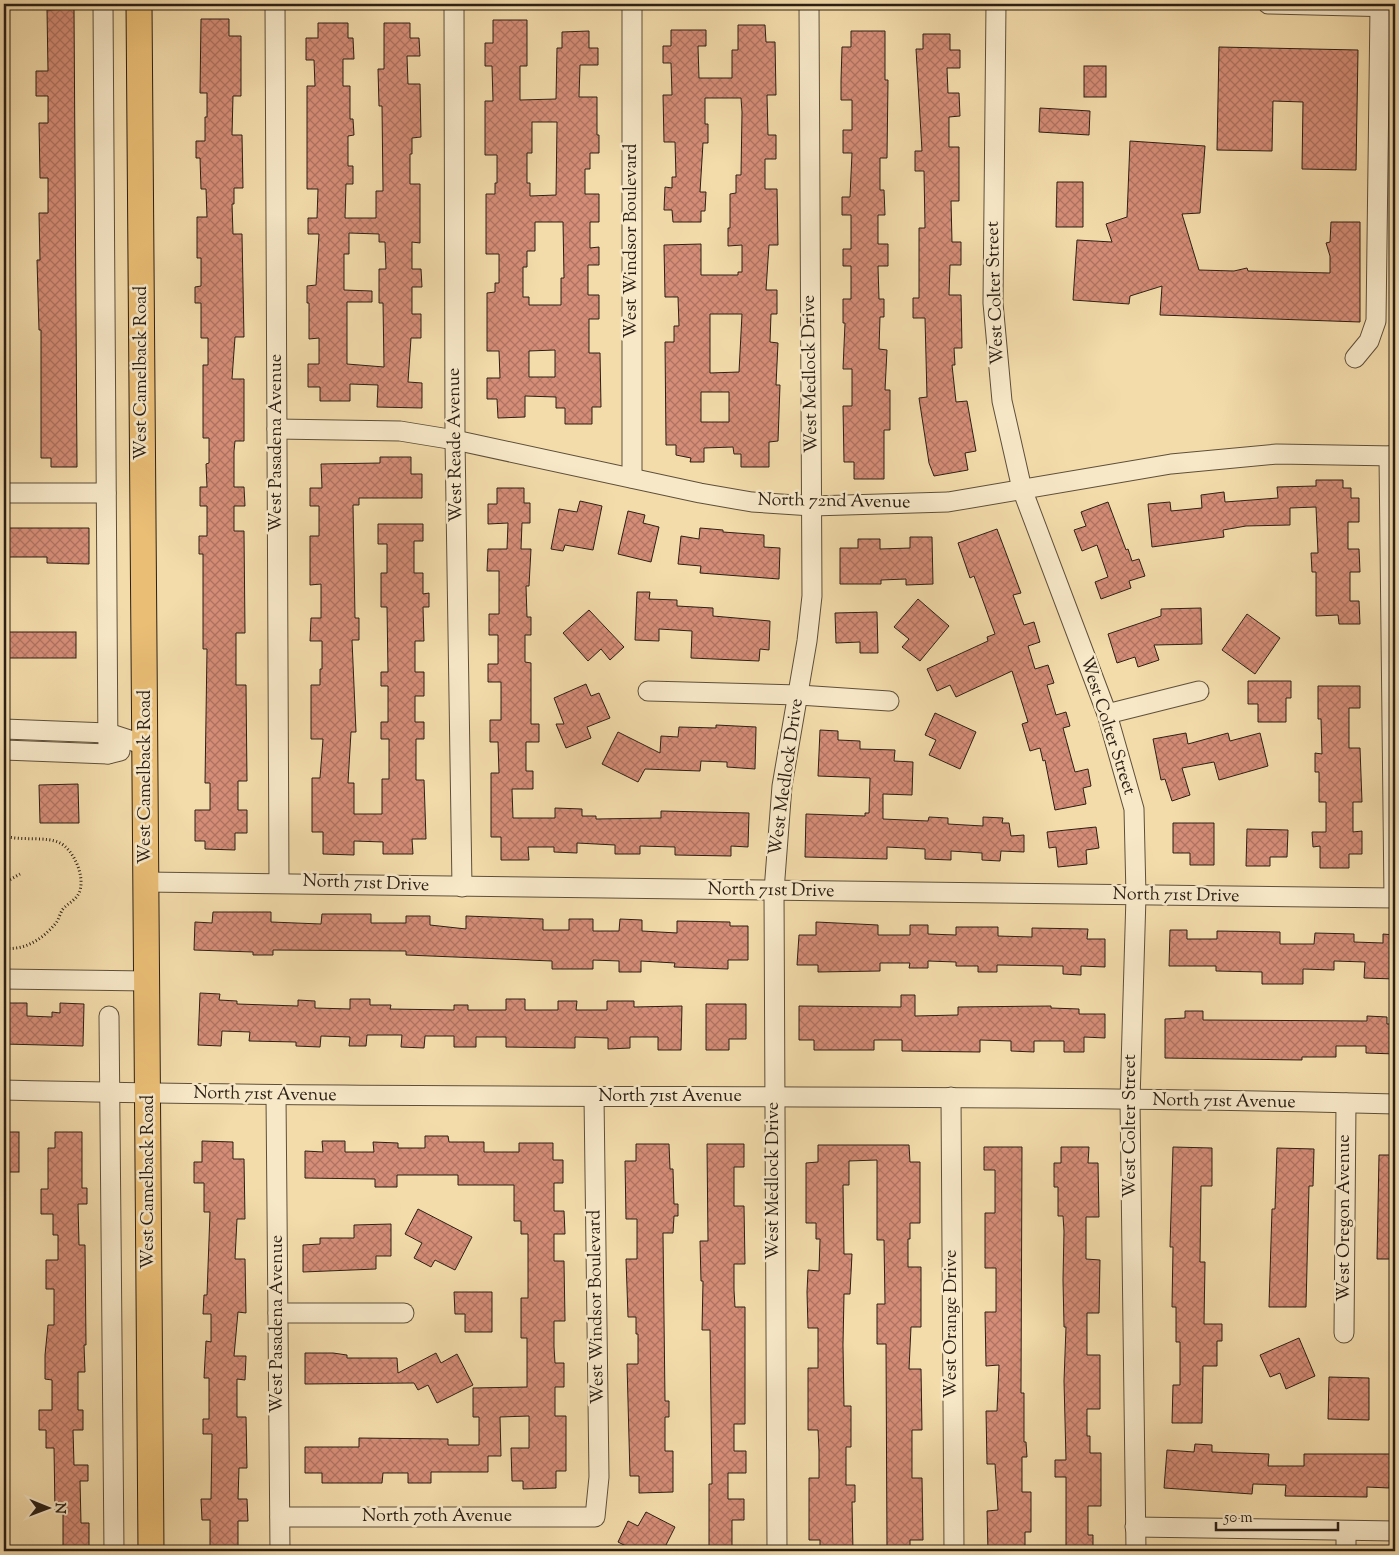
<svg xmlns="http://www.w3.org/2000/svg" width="1399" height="1555" font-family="'Sorts Mill Goudy',serif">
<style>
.building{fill:url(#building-cross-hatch);stroke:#2c2016;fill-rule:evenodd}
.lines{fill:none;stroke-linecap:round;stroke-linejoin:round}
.minor-casing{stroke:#5e4f3b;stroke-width:21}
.major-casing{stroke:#2c2016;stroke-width:27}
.path{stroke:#2c2016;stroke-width:3;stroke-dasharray:1 2.5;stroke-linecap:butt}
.minor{stroke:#f7e8c8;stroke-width:19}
.major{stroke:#eabe75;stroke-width:25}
.labels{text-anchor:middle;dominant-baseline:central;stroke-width:5;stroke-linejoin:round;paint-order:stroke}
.street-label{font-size:18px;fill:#2c2016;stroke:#f7e8c8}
</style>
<defs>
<pattern id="building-cross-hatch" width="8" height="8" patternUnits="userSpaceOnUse" patternTransform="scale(1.25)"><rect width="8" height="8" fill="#d68d77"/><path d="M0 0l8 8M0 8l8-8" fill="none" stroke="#ae7361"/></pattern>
</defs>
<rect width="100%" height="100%" fill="#f3dbaa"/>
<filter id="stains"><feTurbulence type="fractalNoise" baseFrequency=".004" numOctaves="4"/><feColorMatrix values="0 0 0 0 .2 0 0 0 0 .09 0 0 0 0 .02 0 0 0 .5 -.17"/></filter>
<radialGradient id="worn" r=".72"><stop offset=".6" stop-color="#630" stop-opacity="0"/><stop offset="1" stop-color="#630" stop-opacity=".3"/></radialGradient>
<!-- building -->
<g class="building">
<path d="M74,9l3,458h-26v-9h-10v-128h-2l-2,-70h3l-1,-47h9v-35h-8l-1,-55h9v-27h-12v-25h12l-1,-61z"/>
<path d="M201,19h28v17h12v60h-8l-1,39h10l1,53h-9v16h-2l1,30h9l2,103h-9l-3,42h12v62h-9l-1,10v36h10l1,19h-11v25h10l1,102h-9v52h10l1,96h-9v29h9v23h-12v17l-30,-1v-8h-10v-31h15v-27h-5l2,-134h-4v-95h-4v-18h8v-30h-7v-19h7l-1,-23 3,-1v-25h-6v-73h5v-27h-7v-35h-6v-16l6,-1v-28h-4v-41h10l-1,-28h-5l-1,-31h-4v-17h9v-24h2v-24h-7z"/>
<path d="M493,20h34v46h-7v34l36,-1 1,-51h5v-16l27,-1v17h9v17h-18l-1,32h18v38h2v18h-9v16h-5v25h14v28h-9v26l9,-1v18h-11v30h11v24h-10v34h11l1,54h-9v17h-27v-16h-9v-11l-31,-1v21l-27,1 -1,-19h-10v-21h13l-1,-27h-12v-58l8,-1v-9h4v-29h-13v-60h9v-11h2v-28h-12v-54h8l-1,-35h-7v-23h8zM532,122h25l-1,73 -26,1v-13h-3v-30h5zM535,222h28l1,56h-3v27h-32v-8h-6v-30h4v-16h8zM555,350v27h-26v-26z"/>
<path d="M318,23h30v15h5l1,21h-11v27h7v33h3l1,16 -6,1v30h5v18h-7l-1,34h31v-27h7l-1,-85h-3l-1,-37h6v-46h26v15h9l1,18h-13l1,28h12l1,53 -9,1v16h-2v30h10v59l-8,-1v27h9l1,18h-10v27h9v24h-10l-3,44 14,1v25l-45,-1 1,-22 -28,-1v17h-30v-14h-12v-23h11v-26l-10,1v-36h-2v-17l9,-1 3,-51h-11v-16h9l1,-29h-11v-103h8l-1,-26h-8v-22h12zM349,233l30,1v8h6l1,27h-7v34h4l1,64 -37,-3v-62h25v-11l-28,-1v-36h5z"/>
<path d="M738,25h27l1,17h9l1,53h-9l1,40h8v24h-11v30h12l1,56h-9l-3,45h11v24h-6l-1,28 8,1 -2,42h4l-2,56 -9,1v25h-28v-13h-7l-1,-7 -29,1v14h-14l1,-4 -15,-3v-10h-10l-1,-103h9v-16h5l-1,-29h-13l-1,-52 37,-1v31h37v-3h4v-27l-14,1v-18h2v-34l6,-1v-18h5l1,-63 -1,-14h-36v26h3v19h-5l-3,49h6l-1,19h-4v11h-28l-1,-12h-8l1,-23 7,1v-11h4l-1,-35h-11l-1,-47h9l-1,-32h-8v-17h8v-16h35v16h-8l1,32h33v-28h6zM710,314h32l-3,58 -29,1zM701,392h28v30h-28z"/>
<path d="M851,31h34v49h3l-1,78h-7v32h4l1,25h-7v29h10v22h-10l1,33h5v18h-4l-1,32 8,1 -2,40h5v40h-6v49h-30v-17h-10l-1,-56h9v-37h-9l2,-46h-2v-24h8v-33h-8v-17h8v-34h-9v-18h8l2,-44h-9v-23h9v-30h-11v-19l1,-34h9z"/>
<path d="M923,34h27v16h10v18h-13l1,25h11l1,23 -11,1v30h10v54h-8l1,41h9v23h-11l-1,30h12l1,53h-8l1,17h-3l4,37 11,-1 9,50 -11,2 3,17 -34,6 -5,-13 -10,-65 8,-1 -2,-79h-12v-20h6v-70h6l-1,-57h-9v-20h7l-6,-102h7z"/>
<path d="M1219,47l139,3 -2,120 -54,-1 1,-67 -30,-1 -1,50 -55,-1z"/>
<rect x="1084" y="66" width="22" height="31"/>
<path d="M1040,108l50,3 -1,24 -50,-3z"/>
<path d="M1130,141l75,5 -5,67 -18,1 17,56 35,1 13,-3 1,3 82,2v-17l-4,-13 4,-1 1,-20h29v100l-200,-7 2,-29 -32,10 -1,8 -56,-4 4,-60 35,2 -6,-18 21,-7z"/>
<path d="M1057,182h26v45h-27z"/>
<path d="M380,457h31v17h11v24h-63v7h-6l2,113h4v22h-7l4,92h-5l-3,51h6v31h28v-35h7v-40h-8v-17h7v-36h-7v-14h7l-1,-65h-6v-34h6v-29h-9v-20h45v17h-9v32h9v21l6,-1v14h-6l1,34h-9v31h9v24h-9v26h9v17h-8v41h8l2,59h-14l1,15h-30v-12l-29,-1v14l-31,-1v-22h-11v-54h8l3,-39h-12v-54h9v-16h2v-28h-12l1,-23h10v-34l-11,1v-49h9v-30h-9v-18h12l-1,-24 59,-1z"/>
<path d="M1316,480h27v8h8v10h8v24h-11v27h11l1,23h-10v29h9l1,23h-21l-1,-9 -22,1v-44h-4l-1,-19h7l-2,-46 -26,1v17l-44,1 -23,4 1,7 -72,10 -4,-43 22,-2 1,9 31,-3 -1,-13 23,-3 1,10 53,-4 -1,-11 39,-1z"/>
<path d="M497,488h27v15h6v20h-8l-1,26h10l-2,37h-3l1,31h4v18h-6v27l6,1v61h8v18h-13v29h7v18h-21l1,29h42v-10l27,1v7h14v3l65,-1v-7l88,2 -1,34 -17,-1v10l-56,-1v-8l-35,-1v8h-25v-9l-38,-2v10l-23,-1v-5h-26l1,13h-28v-23h-10v-64h8l-1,-31h-8v-22h11v-38h-13v-18h10v-29h-9v-21h10v-43h-12l1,-22h19l1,-26 -20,1v-20h9z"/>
<path d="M580,501l22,5 -9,44 -28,-5 -2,6 -12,-2 8,-40 18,3z"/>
<path d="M1108,502l18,48 2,-1 4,12 7,-2 6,17 -16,5 2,7 -30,11 -6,-17 13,-5 -11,-32 -15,6 -8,-21 12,-4 -5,-14z"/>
<path d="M628,511l17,4 -2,8 16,4 -8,35 -33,-8z"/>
<path d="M4,528h85v36l-42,-1v-6h-43z"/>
<path d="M700,528l23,2v2l41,3v12l16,1 -1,31 -79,-6 1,-7 -23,-2 3,-28 18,3z"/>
<path d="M997,529l24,64 -8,2 11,30 10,-3 6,20 -12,4 7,23 13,-4 6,18 -7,2 9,30 10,-3 4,14 -7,2 12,44 13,-3 3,17 -8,2 3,16 -31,6 -10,-50 -2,1 -3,-13 -10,3 -8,-27 6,-2 -16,-51 -56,26 -6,-12 -13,6 -10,-22 61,-28 -1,-4 8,-3 -21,-58 -4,2 -12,-35z"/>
<path d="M910,537h22l1,47 -27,1v-6l-25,1v4h-41v-36h18v-9h22v10l30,-1z"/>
<path d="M637,592h13l-1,7 28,1v6l36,2v8l57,5 -1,29 -9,-1 -1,12 -68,-3 1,-27 -33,-2v12l-24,-1z"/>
<path d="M918,599l31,27 -29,35 -18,-14 7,-8 -15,-12z"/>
<path d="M1201,608l1,36 -48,1 5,15 -21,7 -3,-10 -18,6 -9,-29 53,-18v-7z"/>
<path d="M589,610l35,37 -14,13 -9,-11 -13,12 -25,-28z"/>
<path d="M877,612l1,41h-18v-11l-24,1 -1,-30z"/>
<path d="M1247,614l33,24 -25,36 -33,-24z"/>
<rect x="4" y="632" width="72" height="26"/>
<path d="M1248,681h43v17h-5v24h-28v-18h-10z"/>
<path d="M586,684l5,12 8,-3 11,25 -23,9 4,11 -25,10 -10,-24h8l-10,-26z"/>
<path d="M1318,686h42v22h-11v40h11l2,54h-9v30l9,-1v23h-13v14h-29v-22l-7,1 -1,-15h14v-30h-7v-30h-4v-19l7,1 -1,-35h-3z"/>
<path d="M935,713l41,19 -16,37 -31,-14 7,-15 -11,-5z"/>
<path d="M716,725l40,2 -1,42 -28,-2v-5l-26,-1 -1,10 -55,-2 -7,13 -36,-18 16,-32 42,21 1,-17 17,1 1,-10 37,1z"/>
<path d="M820,730l18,1v9l22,1v8l35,1 -1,11 19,1 -1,33 -29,-1v25l45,2 1,-4 19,1v6l35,2v-9l20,1 -1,5h7l2,13 13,-1v17l-23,-1 -1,10 -18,-1v-7l-31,-2v9l-26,-1v-10l-38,-2v12l-82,-2 1,-43 59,2v-3h4l1,-35 -52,-2z"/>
<path d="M1186,733l2,11 40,-11 2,8 30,-8 8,33 -49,14 -5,-18 -32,6 8,27 -18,6 -7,-22 -4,1 -8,-41z"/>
<path d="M78,784l1,39h-39l-1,-38z"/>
<path d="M1173,823h41v42h-24v-12h-17z"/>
<path d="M1096,827l3,21 -13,2 1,14 -29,3 -2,-20 -7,1 -2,-16z"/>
<path d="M1247,829l41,1 -1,27h-17v9h-24z"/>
<path d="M213,912h58v10l50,2 1,-10h49v9h35v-7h24v9l36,4v-13l77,3v11h26v-11h24v12h26l1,-12 22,1v11l35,2v-12l53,1v4h18v34h-20v9l-54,-2 1,-4 -34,-2v11h-22v-11l-26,-1v9h-41v-8l-146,-6v-4l-133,-1v5h-20v-3l-59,-2 1,-28 17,1z"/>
<path d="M816,922l62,3v10h32v-10h18v9l28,1v-8h42v9l34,1v-9l56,1 -1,10h18v28l-24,-1v9l-18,-1v-8l-66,-1v7h-19v-6h-22v-4l-28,-1v7h-19l1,-5h-30v8l-62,1v-7h-21l2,-30h17z"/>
<path d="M1170,930h17v9h30v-8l63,1v12h34l1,-11 39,1v8l29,1v-9l12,1v44l-31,-1 1,-16 -31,-1v9l-31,-1v15h-41v-12l-46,-1v-5h-47z"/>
<path d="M200,993l20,1 -1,6 18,1v3l61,2v-6l17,1v7l35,1v-10h20v6h21l-1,4 64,1v-5h14v5h38v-11h19v11h33v-9h19l-1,9h31v-9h27v6l48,-1 -1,44h-23v-13h-28v11l-22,1v-11l-33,-1v11l-69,-1v-10h-30v10h-22v-11h-29l-1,12 -23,-1 1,-12h-35l-1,11h-17l1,-9 -29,-1 -1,11 -24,-1v-4l-47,-1 1,-9 -28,-1 -1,15 -23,-1z"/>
<path d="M901,995h14v21l43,-1v-8l93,-1v2l28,1v5h26v24l-21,-1v15h-20v-11h-30v11l-23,-1v-10l-31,-1v12l-78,-1v-11h-28v10h-60v-10h-15v-34l102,1z"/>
<path d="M5,1003h22v13l25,1v-5l8,1v-10l24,1 -1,42 -79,-2z"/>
<path d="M706,1004h40v35h-17v11h-23z"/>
<path d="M1185,1011h18v9l164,1v-5l20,1v7h8v30l-29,-1v-7h-30v11h-34v3l-137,-2v-39l20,-1z"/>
<rect x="4" y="1132" width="15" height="40"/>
<path d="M55,1132h27v56h5v16h-9l1,41h6l1,100h-2l1,27h-7v38h5v20h-10l1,35h14v16h-8l1,42h8v28h-26v-40l-8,1 -1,-64h-8v-18h-7v-20h13v-30l-7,-1v-24l3,-30h6v-36h-8v-29h12v-25h-5v-21h-12v-25h7v-41h7z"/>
<path d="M425,1136h23l1,6h35v10h35v-9h34v17h10v23h-9v28h10l1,23h-11v27h10l1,60h-11v26l1,16h9v24h-9v29h11v55h-10v17l-33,1v-8h-11l-1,-33h18v-32l-29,1 1,39h-13v16h-57v11h-23v-10h-25l-1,10h-60v-10h-17v-26h54v-9l89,1v6h31v-28h-6v-29l54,-1v-49h-6v-40h7v-64h-7v-13h-7v-36h-56v-10h-61v12h-22v-8l-70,-1v-27l18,1 -1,-11h23v11h29l-1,-10 25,1v5h27z"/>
<path d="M202,1141l31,1v17h11l1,60h-8l-2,40h10l1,54 -8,-1 -4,44h12l-1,24 -8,-1v38h9l1,51h-8l-1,31h9l1,22h-10v30h-28v-31h-8l-1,-21h10l1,-65h-9v-15h6v-41h-5l2,-37 5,1v-28h-8l1,-19h3l3,-83h-6v-29h-10v-21h8z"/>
<path d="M636,1144h33l1,25h3l1,35h4v12h-4l-1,17h-10l2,168h4v16h-4v34h8v41l-34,1v-17h-9l-3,-112h11v-30h-2v-17h-8l-2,-58h11v-40h-11l-1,-58h11z"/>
<path d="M707,1144h37v23h-10v39h10l1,58h-11v26l1,17h10v117h-11v27h12v22h-18v26h16v21h-12v31h-23v-67h3l-2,-154h-8l1,-49h-2l-1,-40h8z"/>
<path d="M818,1145h91l1,17h10v61h-10v16h-2v28h13v60h-10l-2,42h12l1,61h-10v48h10l1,62h-13v11h-23l-1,-207h-9v-40h8l-1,-64h-7v-80l-28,1v24h-6l1,69h8l-2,40h-6l-1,51 1,61h7v41h-5v38h9v17h-3l1,49h-33v-11h-11v-62h10v-27l-1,-21h-10v-62h10v-40h-10l-1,-36 1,-22 11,1 1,-32h-4v-16h-10v-60l12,-1z"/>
<path d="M984,1147h38l-1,246h3v49h2l1,15h-5v35h9v40h-6v19h-37l-1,-40 11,-1 -3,-46h-8l-1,-53h11l2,-46 -13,1 -1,-54h11v-44h-11v-55h10v-43h-11z"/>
<path d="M1061,1147h28l-1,16h10l1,54h-13v42l14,1 -1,53h-12v42h13v54h-13v27h3v17h11v53h-13v29h5v16h-27v-74h-11v-17h11l-2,-79 2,-54h-2l-1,-47 1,-49 -1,-15h-5v-29h-4v-24h7z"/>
<path d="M1173,1147l39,1v38h-11l-1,76h5l-1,62h18v17h-5v25h-14l-1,57h-30l1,-38h7v-43h-4v-35h-4l1,-60h-3z"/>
<path d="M1277,1148l37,1 -1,37h-4l-3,121h-37l3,-98h3z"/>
<path d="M1379,1155h16v104h-18z"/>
<path d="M418,1209l54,28 -17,33 -20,-10 -4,7 -17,-9 8,-15 -17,-9z"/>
<path d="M391,1224v32h-15v13l-73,3v-27l17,-1v-6h34v-13z"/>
<path d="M454,1292h38v40h-27v-18h-10z"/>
<path d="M1299,1338l16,38 -29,13 -6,-16 -10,4 -10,-22z"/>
<path d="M305,1353h28l14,2v3h50l1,15 38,-20 5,10 16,-9 16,31 -36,18 -9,-18 -10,5 -4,-7 -109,1z"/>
<path d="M1329,1377l40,1v42l-41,-1z"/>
<path d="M1195,1444l17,1v7l57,2 -1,12h36v-12h87l-2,34 -22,-1v10l-82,-1 1,-11 -33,-1 -1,10 -88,-6 3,-38 27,2z"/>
<path d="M646,1512l29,15 -12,24h-27l-18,-9 10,-21 10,5z"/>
</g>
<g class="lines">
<!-- minor casing -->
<g class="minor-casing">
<g id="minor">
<path d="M103,4l5,750"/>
<path d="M275,4l4,878"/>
<path d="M454,4l1,436 7,447"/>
<path d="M632,4v474"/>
<path d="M996,4l-3,299 9,98 20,88 85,225 27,95 2,87 -6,205 6,450"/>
<path d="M1268,4l127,3"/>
<path d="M1355,358l14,-17 7,-20 4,-314"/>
<path d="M277,429l123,2 55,9 245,53 52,9 60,4 136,-4 223,-38 106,-10 118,2"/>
<path d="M1389,456l5,442"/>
<path d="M4,493h102"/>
<path d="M648,691l151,4 90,6"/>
<path d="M1107,714l92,-23"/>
<path d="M4,729l104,4 37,12"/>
<path d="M4,750l104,4 12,-3"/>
<path d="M146,882l1249,16"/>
<path d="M4,979l143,2"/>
<path d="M109,1016l5,535"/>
<path d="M4,1090c464,11 928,2 1391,14"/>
<path d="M276,1096l4,455"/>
<path d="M951,1097l3,454"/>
<path d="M278,1313h126"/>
<path d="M1344,1333l2,-230"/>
<path d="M280,1517h315l4,-40 -5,-380"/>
<path d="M1135,1527l260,4"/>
<path d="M1346,1531v20"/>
<path d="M777,1551l-3,-660 8,-105 25,-145 5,-45 -3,-592"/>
</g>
</g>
<!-- major casing -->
<g class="major-casing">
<path id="major" d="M139,4l12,1547"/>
</g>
<!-- path -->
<g class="path">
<path d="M4,836c17,5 43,0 56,7 14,7 26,35 19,50 -4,8 -11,10 -16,16 -3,4 -4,10 -7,14 -13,16 -32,28 -52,25"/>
<path d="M4,883l16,-9"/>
</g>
<!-- minor -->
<use href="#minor" class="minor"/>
<!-- major -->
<use href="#major" class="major"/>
</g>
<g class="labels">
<!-- street labels -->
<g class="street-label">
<text transform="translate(632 241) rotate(-90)">West Windsor Boulevard</text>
<text transform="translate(996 293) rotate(-92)">West Colter Street</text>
<text transform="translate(142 373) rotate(-90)">West Camelback Road</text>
<text transform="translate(811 374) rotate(-91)">West Medlock Drive</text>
<text transform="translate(277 443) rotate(-90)">West Pasadena Avenue</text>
<text transform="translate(456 445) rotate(-91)">West Reade Avenue</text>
<text transform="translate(834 502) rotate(1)">North 72nd Avenue</text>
<text transform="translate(1107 726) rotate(72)">West Colter Street</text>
<text transform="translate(146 777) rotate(-90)">West Camelback Road</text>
<text transform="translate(787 777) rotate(-82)">West Medlock Drive</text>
<text transform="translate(366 884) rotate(2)">North 71st Drive</text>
<text transform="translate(771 891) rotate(1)">North 71st Drive</text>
<text transform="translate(1176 896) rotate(1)">North 71st Drive</text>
<text transform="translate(265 1095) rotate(1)">North 71st Avenue</text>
<text x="670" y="1097">North 71st Avenue</text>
<text transform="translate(1224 1102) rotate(1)">North 71st Avenue</text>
<text transform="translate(1131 1126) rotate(-90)">West Colter Street</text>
<text transform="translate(774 1181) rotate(-90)">West Medlock Drive</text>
<text transform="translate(149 1182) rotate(-90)">West Camelback Road</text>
<text transform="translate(1345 1218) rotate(-90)">West Oregon Avenue</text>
<text transform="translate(597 1307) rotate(-91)">West Windsor Boulevard</text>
<text transform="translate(278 1324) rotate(-90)">West Pasadena Avenue</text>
<text transform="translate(952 1324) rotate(-90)">West Orange Drive</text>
<text x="437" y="1517">North 70th Avenue</text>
</g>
</g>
<!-- margin -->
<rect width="1399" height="1555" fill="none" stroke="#f3dbaa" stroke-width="20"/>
<rect x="5" y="5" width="1389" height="1545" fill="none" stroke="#2c2016" stroke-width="2.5"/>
<rect x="10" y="10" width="1379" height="1535" fill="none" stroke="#2c2016"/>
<!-- north arrow -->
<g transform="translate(48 1508) rotate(91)" stroke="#f7e8c8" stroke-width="4" paint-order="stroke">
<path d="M0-4L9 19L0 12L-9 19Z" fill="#2c2016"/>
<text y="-8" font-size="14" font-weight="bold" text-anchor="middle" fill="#2c2016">N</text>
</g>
<!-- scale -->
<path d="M1216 1522v8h122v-8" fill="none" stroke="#2c2016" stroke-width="2.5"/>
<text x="1224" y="1522" font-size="15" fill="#2c2016" stroke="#f7e8c8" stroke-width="4" paint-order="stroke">50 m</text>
<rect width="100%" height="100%" filter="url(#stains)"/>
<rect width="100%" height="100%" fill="url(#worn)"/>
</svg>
